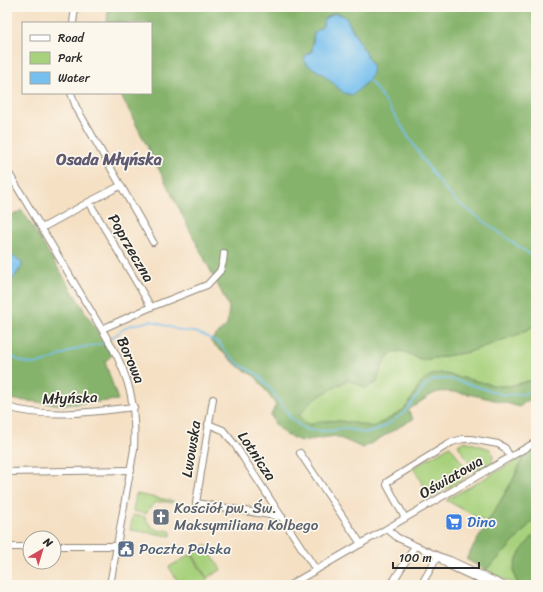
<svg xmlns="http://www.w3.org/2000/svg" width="543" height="592" font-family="Sriracha,sans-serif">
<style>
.green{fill:#a8d17d;stroke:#6a7e54}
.forest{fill:#86b36c;stroke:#586f4c;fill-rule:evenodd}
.water{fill:#76c0ef;stroke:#50768d}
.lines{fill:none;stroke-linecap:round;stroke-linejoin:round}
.stream{stroke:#76c0ef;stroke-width:1.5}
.minor-casing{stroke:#908678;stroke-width:8}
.minor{stroke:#fff;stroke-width:6}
.labels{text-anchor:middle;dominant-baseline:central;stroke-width:3.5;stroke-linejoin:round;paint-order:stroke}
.street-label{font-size:15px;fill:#2b2b2b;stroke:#fbf7ec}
.worship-label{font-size:15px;fill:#5b616d;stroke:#fbf7ec;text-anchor:start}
.shop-label{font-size:15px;fill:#366cbe;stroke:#fbf7ec;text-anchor:start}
.service-label{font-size:15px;fill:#4e5e75;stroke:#fbf7ec;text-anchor:start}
.neighbourhood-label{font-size:16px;font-weight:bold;fill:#5f5a72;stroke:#fbf7ec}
</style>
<rect width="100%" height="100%" fill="#fbf7ec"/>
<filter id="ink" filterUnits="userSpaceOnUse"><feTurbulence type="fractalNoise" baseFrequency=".025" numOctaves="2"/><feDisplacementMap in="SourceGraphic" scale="8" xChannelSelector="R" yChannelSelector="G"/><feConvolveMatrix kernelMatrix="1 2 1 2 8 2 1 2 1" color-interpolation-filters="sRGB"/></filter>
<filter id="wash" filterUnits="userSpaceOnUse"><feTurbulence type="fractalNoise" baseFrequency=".012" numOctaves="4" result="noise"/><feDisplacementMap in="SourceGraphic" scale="16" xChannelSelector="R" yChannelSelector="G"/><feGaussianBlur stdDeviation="0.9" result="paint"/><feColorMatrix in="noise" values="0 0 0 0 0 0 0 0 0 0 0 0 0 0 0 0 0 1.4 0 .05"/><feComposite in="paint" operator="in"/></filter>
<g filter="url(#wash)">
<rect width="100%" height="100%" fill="#f5e0c4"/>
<!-- green -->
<g class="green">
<path d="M536,325v54l-27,7h-11l-57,-13c-24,3 -22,19 -36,35 -7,7 -23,14 -32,19 -20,-4 -44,-11 -63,-2l-4,-2 -7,-7 13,-16 36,-20 10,4 7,4 12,-5 4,-15 6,-11 7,-5 8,-1 21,9 46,-8 50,-18z"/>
<path d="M465,441l25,8 3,6 -1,8 -17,9 -17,-27z"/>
<path d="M450,446l16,22 2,6 -6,6 -31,18 -18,-30z"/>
<path d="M523,457l-10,23 -26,43 -41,-23z"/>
<path d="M136,494l38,7 -3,2c-12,-3 -19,-1 -25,11l-13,-3z"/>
<path d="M133,515l12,2c4,9 12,16 22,13l4,2v4l-41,-6z"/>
<path d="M536,517v16c-12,14 -31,33 -17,52h-4l-30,-15 18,-16z"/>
<path d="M206,545l15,25 -14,8 -15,-25z"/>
<path d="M191,554l19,31h-30l-11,-18z"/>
</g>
<!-- forest -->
<g class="forest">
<path d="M108,7h428v318l-17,9 -50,18 -46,8 -21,-9 -8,1 -7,5 -6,11 -4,14 -12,6 -7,-4 -11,-4 -35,20 -13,16 7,7 4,2c19,-9 43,-2 63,2 9,-5 25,-12 32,-19 14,-16 12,-32 36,-35l57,13h11l27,-7v18l-12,6 -4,4c-19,-5 -68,-20 -85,-14 -9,4 -18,12 -27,17l5,9 -50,29 -28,-12 -34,5 -15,-6 -10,-9 -5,-11 5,-10 -20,-28 -18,-11 -28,-25 17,-16 2,-18 -109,-214h31v-70h-44zM331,14l11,1 4,3 11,19 5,12 -3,39 -2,3 -17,-2 -17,-15 -12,-7 -3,-14 4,-2c2,-7 -2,-13 4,-19 2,-3 5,-4 7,-6l1,-7z"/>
<path d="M22,210l90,145 -7,7 13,38 -53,5 -58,-6v-112l7,-11 6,-5 -11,-14 -2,2v-41z"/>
<path d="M536,448v69l-33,37 -18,16 -19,-11 47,-79 10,-23z"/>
<path d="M536,533v52h-17c-14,-19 5,-38 17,-52z"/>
</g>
<!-- water -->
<g class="water">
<path d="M335,13l7,2 4,3 26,47c3,13 -11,22 -19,30l-9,-2 -21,-19 -17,-10 -2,-4 1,-4 7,-5 2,-18 9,-7 1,-7z"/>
<path d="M13,256l8,5 1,5 -15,21v-28z"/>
</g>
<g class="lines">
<!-- stream -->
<g class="stream">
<path d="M369,80c32,38 52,86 88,122l79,57"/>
<path d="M110,339l18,-13 23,-5 31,10 12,1 7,2 18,9 8,10 13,12 17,9 12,13 21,30 11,10 7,3 22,1 14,-3 22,5 10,-2 14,-8 14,-10 22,-28 7,-5 9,-1 13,1 49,15 19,-1 13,-5"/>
<path d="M7,353c5,3 10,7 16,9 20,7 36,-8 53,-13 11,-4 22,-2 31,-8"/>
</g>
</g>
</g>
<g filter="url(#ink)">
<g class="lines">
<!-- minor casing -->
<g class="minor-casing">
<g id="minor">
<path d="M73,23l2,-16"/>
<path d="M71,93l5,14 77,135"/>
<path d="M7,170l103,173c21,37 26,64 24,106l-24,136"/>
<path d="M89,202l31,-16"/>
<path d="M42,228l47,-26 62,105"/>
<path d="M102,329l49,-22 56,-22 13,-14 3,-9 1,-9"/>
<path d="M213,399l-17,104 86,14"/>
<path d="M7,407c41,12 85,5 127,0"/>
<path d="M208,424l15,6 12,15 81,125"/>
<path d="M300,453l61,91"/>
<path d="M7,472l124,-2"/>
<path d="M405,518l-18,-33v-3l65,-40 11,-3h8l27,5 7,4 5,9"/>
<path d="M387,529l11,9 40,18 12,4 53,25"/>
<path d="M54,546h63"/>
<path d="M7,547h23"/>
<path d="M441,559l7,6 43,20"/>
<path d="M290,585l246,-143"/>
<path d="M391,585l24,-39"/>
<path d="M421,585l17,-29"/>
</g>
</g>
<!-- minor -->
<use href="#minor" class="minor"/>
</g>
</g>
<!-- icons -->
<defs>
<g id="church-square" transform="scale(0.9)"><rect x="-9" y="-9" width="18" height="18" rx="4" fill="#6b7280" stroke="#fbf7ec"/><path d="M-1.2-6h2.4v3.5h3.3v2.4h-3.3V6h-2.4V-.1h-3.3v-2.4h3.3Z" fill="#fff"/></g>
<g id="supermarket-square" transform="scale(0.9)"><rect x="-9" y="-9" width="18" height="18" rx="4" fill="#3f7fe0" stroke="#fbf7ec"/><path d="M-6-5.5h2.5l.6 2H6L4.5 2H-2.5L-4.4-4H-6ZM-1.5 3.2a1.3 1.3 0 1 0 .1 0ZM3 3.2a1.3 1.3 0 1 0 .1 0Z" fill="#fff"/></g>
<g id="civic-square" transform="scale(0.9)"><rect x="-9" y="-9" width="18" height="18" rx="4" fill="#5c6f8a" stroke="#fbf7ec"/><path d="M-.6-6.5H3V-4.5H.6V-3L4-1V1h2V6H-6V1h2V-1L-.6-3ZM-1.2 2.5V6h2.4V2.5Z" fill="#fff"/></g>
</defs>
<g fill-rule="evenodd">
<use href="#church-square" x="161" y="517"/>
<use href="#supermarket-square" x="454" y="522"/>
<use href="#civic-square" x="126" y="549"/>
</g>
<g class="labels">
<!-- street labels -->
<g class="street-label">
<text transform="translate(131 248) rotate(60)">Poprzeczna</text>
<text transform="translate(131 360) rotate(67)">Borowa</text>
<text transform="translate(70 398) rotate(-2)">Młyńska</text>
<text transform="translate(191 449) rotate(-81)">Lwowska</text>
<text transform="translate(257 456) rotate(56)">Lotnicza</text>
<text transform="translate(451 477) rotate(-30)">Oświatowa</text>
</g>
<!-- worship labels -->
<g class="worship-label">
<text x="174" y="508">Kościół pw. Św.<tspan x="174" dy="17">Maksymiliana Kolbego</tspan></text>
</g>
<!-- shop labels -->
<g class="shop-label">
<text x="467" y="522">Dino</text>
</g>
<!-- service labels -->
<g class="service-label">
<text x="139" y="549">Poczta Polska</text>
</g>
<!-- neighbourhood labels -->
<g class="neighbourhood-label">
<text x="109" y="159">Osada Młyńska</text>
</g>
</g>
<!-- margin -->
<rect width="543" height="592" fill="none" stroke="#fbf7ec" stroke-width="24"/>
<!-- legend -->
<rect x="22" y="22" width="130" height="72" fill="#fbf7ec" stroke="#a8a59f"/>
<rect x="30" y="35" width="20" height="6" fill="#ffffff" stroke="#a8a59f"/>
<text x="58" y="42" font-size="12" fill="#2b2b2b">Road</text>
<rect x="30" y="52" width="20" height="12" fill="#a8d17d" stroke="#a8a59f"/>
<text x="58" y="62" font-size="12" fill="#2b2b2b">Park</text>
<rect x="30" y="72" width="20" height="12" fill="#76c0ef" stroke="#a8a59f"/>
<text x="58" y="82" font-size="12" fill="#2b2b2b">Water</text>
<!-- north arrow -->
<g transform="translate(42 550) rotate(38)"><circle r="19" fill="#fbf7ec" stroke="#a8a59f"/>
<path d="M0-3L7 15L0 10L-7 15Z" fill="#d1495b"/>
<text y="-6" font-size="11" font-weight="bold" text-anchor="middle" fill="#2b2b2b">N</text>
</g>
<!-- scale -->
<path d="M393 562v6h86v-6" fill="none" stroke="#2b2b2b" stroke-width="2"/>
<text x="399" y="562" font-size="12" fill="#2b2b2b" stroke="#fbf7ec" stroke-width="3" paint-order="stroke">100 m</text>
</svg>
